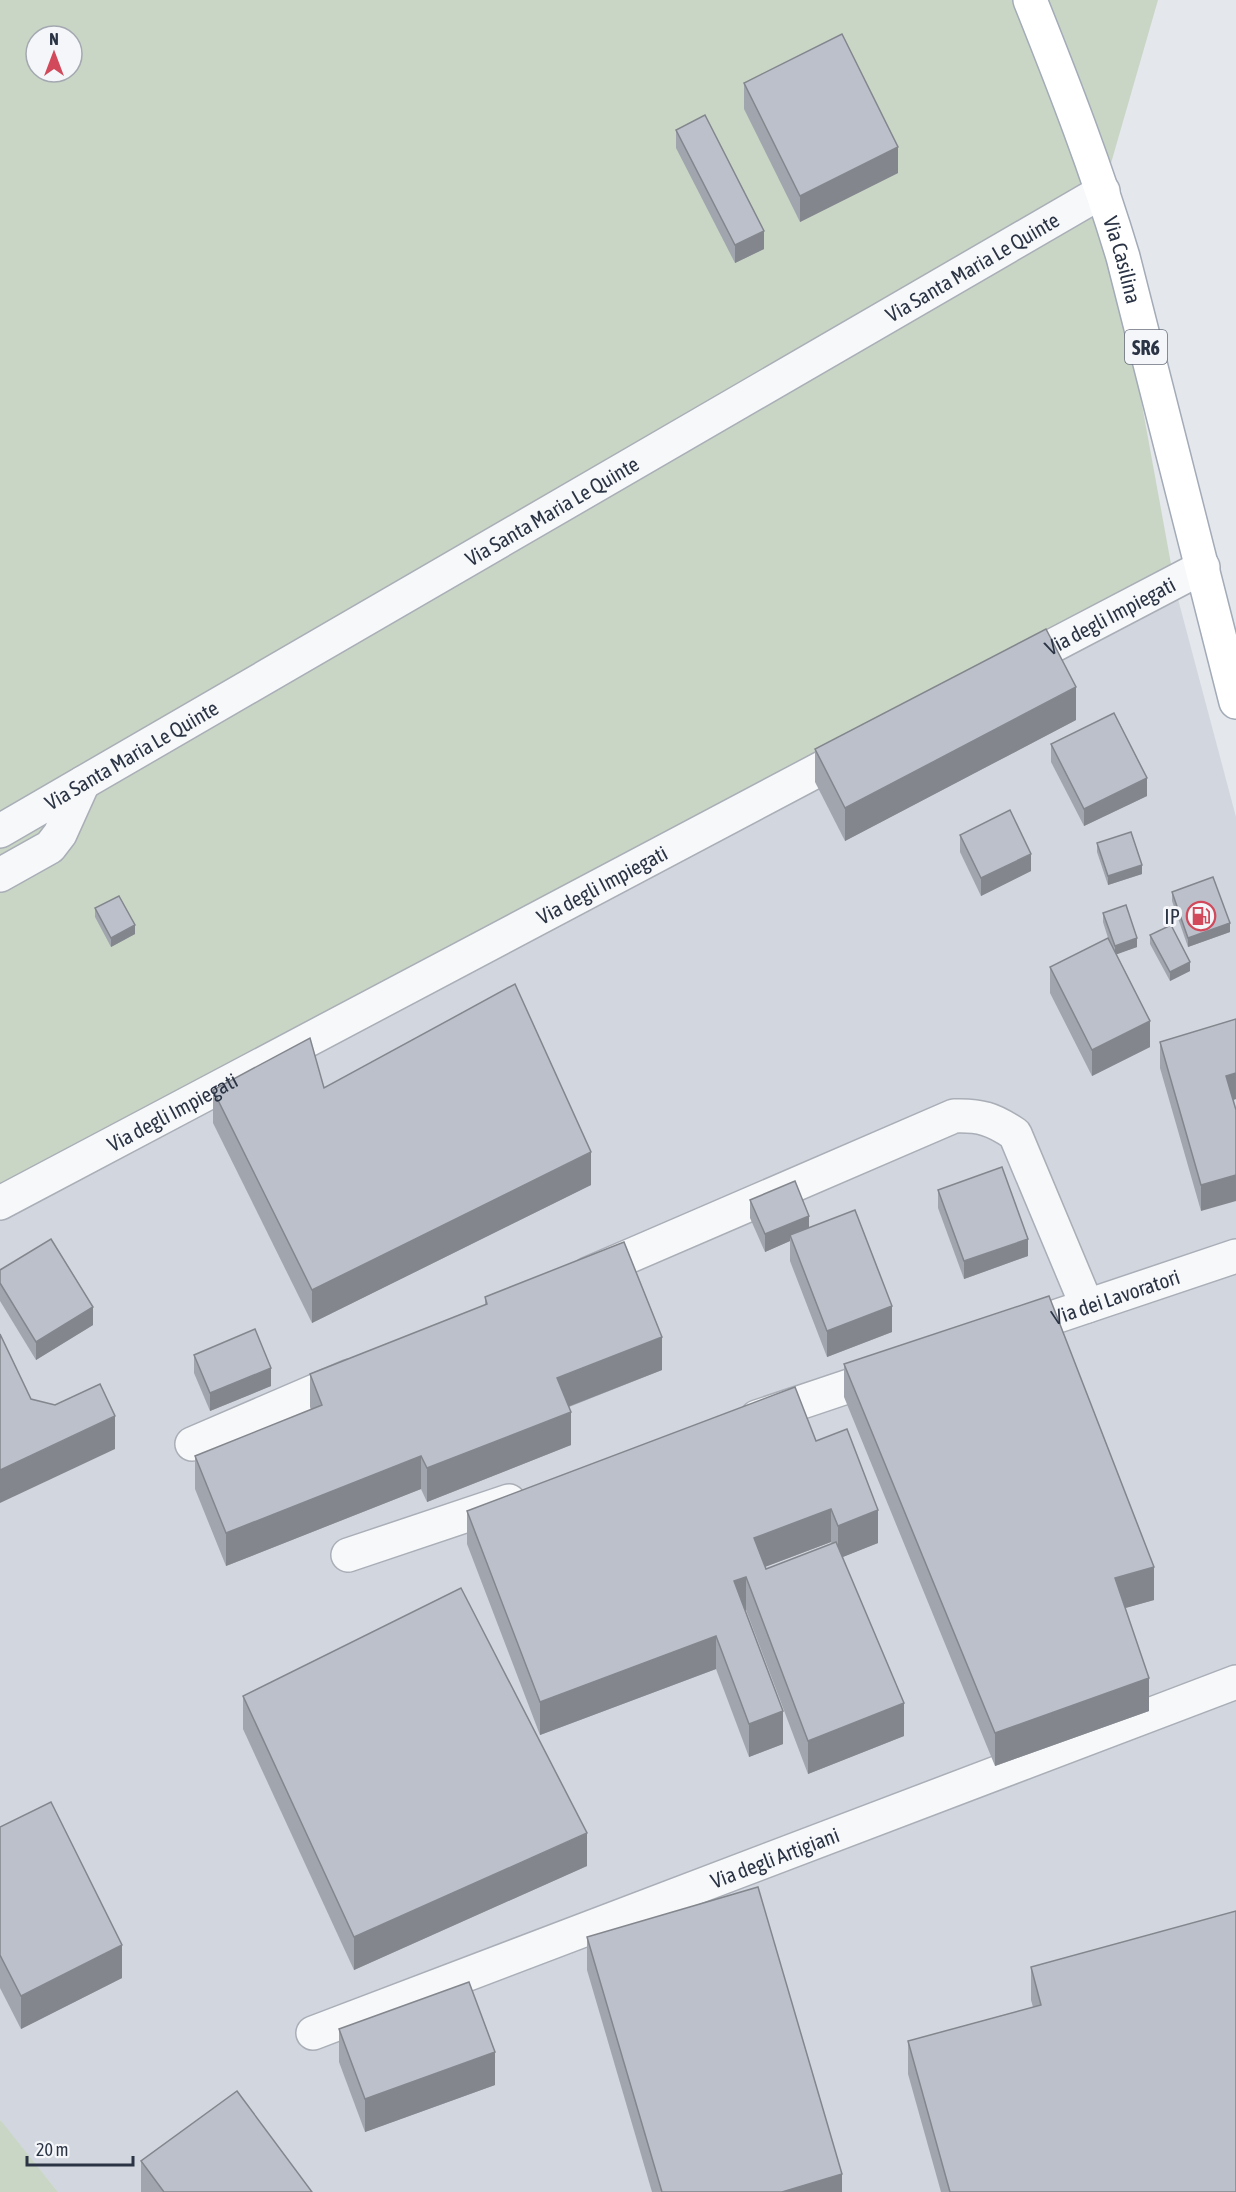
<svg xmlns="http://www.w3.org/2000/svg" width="1236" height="2192" font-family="'Asap Condensed',sans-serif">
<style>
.built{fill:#d2d6de}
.green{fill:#c9d6c5;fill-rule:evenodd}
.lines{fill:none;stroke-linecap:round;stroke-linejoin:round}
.minor-casing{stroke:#a9aeb7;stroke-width:36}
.major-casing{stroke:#a3abb8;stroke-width:36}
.minor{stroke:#f7f8fa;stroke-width:33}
.major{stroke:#fff;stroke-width:33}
.wall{fill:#a1a5ae;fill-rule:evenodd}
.shaded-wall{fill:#83868d}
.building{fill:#bbc0ca;stroke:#83868d;stroke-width:1.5}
.labels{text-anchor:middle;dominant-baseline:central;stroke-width:6;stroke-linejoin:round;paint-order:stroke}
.shield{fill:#f4f6f9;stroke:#676e7b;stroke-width:1.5}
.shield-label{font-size:20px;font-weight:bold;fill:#2b3445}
.street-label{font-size:21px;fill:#2b3445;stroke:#f4f6f9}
.poi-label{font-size:21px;fill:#2b3445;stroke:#f4f6f9;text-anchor:end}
</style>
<rect width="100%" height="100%" fill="#e4e7ec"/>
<!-- built -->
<path class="built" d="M1178,599l58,218v1375h-1178l-58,-72v-916z"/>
<!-- green -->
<g class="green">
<path d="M0,0h1158l-55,191 70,384 -1173,627zM36,36h36v36h-36z"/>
<path d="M0,2120l2,2 56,70h-58z"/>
</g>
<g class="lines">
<!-- minor casing -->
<g class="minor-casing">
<g id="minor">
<path id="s1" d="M1016,665l187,-98"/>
<path id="s2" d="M0,831l1103,-640"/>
<path d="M0,875l50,-28 10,-13 23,-51"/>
<path id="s3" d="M0,1203l854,-452"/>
<path d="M588,1274l366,-158c26,-1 39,3 61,18l72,172"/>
<path id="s4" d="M1013,1331l223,-75"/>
<path d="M757,1417l131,-44"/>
<path d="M192,1444l158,-68"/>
<path d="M348,1555l161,-54"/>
<path id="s5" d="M313,2033l923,-351"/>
</g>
</g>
<!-- major casing -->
<g class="major-casing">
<g id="major">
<path id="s6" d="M1030,0c34,85 67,170 93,257l113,445"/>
</g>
</g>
<!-- minor -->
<use href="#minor" class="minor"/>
<!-- major -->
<use href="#major" class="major"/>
</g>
<!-- wall -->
<g class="wall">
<path d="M744,83l154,90 -98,49 -56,-113z"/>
<path d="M676,130l88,119 -29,14 -59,-115z"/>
<path d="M1076,720l-231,121 -30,-59v-33z"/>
<path d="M1051,744l96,52 -63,30 -33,-64z"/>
<path d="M960,835l71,36 -50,25 -21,-44z"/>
<path d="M1097,843l45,31 -34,11 -11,-33z"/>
<path d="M1172,892l58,40 -42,15 -16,-46z"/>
<path d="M95,908l40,26 -24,13 -16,-30z"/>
<path d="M1103,913l34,34 -21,7 34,93 -58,29 -42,-83v-26l59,-26 -6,-19z"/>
<path d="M1150,935l40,36 -20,10 -20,-37z"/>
<path d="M1236,1019v80l-3,1 -32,111 -41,-143v-26z"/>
<path d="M324,1088l267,97 -279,138 -99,-200v-33z"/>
<path d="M938,1190l90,66 -64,23 -26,-71z"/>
<path d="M750,1200l59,27 83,105 -65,25 -37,-96v-20l-25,11 -15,-34z"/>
<path d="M0,1270l93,55 -57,35 -36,-59z"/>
<path d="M485,1297l177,73 -93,37 2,38 -144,57 -6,-13 -195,77 -31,-77v-33l116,-46 -1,-3v-33l175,-69z"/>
<path d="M194,1355l77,31 -61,25 -16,-38z"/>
<path d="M844,1364l310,236 -29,8 24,103 -154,55 -151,-369z"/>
<path d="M816,1441l62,102 -36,14 62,179 -96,38 -62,-164h-1l38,134 -34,13 -33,-88 -176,66 -73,-191v-33zM831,1542l1,2 -66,25 -1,-2z"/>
<path d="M243,1696l344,170 -233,104 -111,-241z"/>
<path d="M0,1827l122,151 -101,51 -21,-41z"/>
<path d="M587,1937l255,255h-190l-65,-222z"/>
<path d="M1031,1967l205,225h-295l-33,-118v-33l125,-34 -2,-7z"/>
<path d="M339,2029l156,56 -130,47 -26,-70z"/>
<path d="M141,2161l171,31h-171z"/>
</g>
<!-- shaded-wall -->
<g class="shaded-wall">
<path d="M898,147v26l-98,49v-26z"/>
<path d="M764,231v18l-29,14v-18z"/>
<path d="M1076,687v33l-231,121v-33z"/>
<path d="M1147,778v18l-63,30v-17z"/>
<path d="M1031,854v17l-50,25v-18z"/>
<path d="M1142,865v9l-34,11v-9z"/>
<path d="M1230,923v9l-42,15v-9z"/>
<path d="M135,925v9l-24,13v-9z"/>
<path d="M1137,938v9l-22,8v-9z"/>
<path d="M1190,962v9l-20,10v-9z"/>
<path d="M1150,1021v26l-58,29v-26z"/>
<path d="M1236,1073v26l-10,3v-26z"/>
<path d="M591,1152v33l-279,138v-33z"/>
<path d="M1236,1175v26l-35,10v-26z"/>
<path d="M809,1216v18l-19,1v6l-25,11v-18z"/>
<path d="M1028,1239v17l-64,23v-18z"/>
<path d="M892,1306v26l-65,25v-26z"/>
<path d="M93,1307v18l-57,35v-18z"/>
<path d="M662,1337v33l-105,41v-33z"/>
<path d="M271,1368v18l-61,25v-18z"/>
<path d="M571,1412v33l-144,57v-34z"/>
<path d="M115,1416v33l-115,54v-33z"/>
<path d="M421,1456v33l-195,77v-33z"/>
<path d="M831,1509v33l-77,29v-33z"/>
<path d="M878,1510v33l-40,16v-33z"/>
<path d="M1154,1567v33l-39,11v-33z"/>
<path d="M746,1577v33l-12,4v-33z"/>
<path d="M716,1636v33l-176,66v-33z"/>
<path d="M1149,1678v33l-154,55v-33z"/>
<path d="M904,1703v33l-96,38v-33z"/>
<path d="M783,1711v33l-34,13v-33z"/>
<path d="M587,1833v33l-233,104v-33z"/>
<path d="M122,1945v33l-101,51v-33z"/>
<path d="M495,2052v33l-130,47v-33z"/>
<path d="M842,2174v18h-60z"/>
</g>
<!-- building -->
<g class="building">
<path d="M842,34l56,113 -98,49 -56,-113z"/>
<path d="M705,115l59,116 -29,14 -59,-115z"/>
<path d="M1046,629l30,58 -231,121 -30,-59z"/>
<path d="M1114,713l33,65 -63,31 -33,-65z"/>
<path d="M1010,810l21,44 -50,24 -21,-43z"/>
<path d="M1131,832l11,33 -34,11 -11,-33z"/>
<path d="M1213,877l17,46 -42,15 -16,-46z"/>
<path d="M119,896l16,29 -24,13 -16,-30z"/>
<path d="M1126,905l11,33 -22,8 -12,-33z"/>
<path d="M1171,925l19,37 -20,10 -20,-37z"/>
<path d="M1108,938l42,83 -58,29 -42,-83z"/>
<path d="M515,984l76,168 -279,138 -99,-200 97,-52 14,50z"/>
<path d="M1236,1019v54l-10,3 10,34v65l-35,10 -41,-143z"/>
<path d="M1002,1167l26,72 -64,22 -26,-71z"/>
<path d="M795,1181l14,35 -44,18 -15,-34z"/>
<path d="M855,1210l37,96 -65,25 -37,-96z"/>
<path d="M51,1239l42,68 -57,35 -36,-59v-13z"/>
<path d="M624,1242l38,95 -105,41 14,34 -144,56 -6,-12 -195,77 -31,-77 127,-51 -12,-31 177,-70 -2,-7z"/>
<path d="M1049,1296l105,271 -39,11 34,100 -154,55 -151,-369z"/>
<path d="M255,1329l16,39 -61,25 -16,-38z"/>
<path d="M0,1334l31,65 24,6 45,-21 15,32 -115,54z"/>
<path d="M795,1387l21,54 31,-12 31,81 -40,16 -7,-17 -77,29 12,31 70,-27 68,161 -96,38 -62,-164 -12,4 49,130 -34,13 -33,-88 -176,66 -73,-191z"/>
<path d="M461,1588l126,245 -233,104 -111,-241z"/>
<path d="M51,1802l71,143 -101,51 -21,-41v-128z"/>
<path d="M758,1887l84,287 -60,18h-120l-75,-255z"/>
<path d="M1236,1911v281h-286l-42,-151 133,-36 -10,-38z"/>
<path d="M469,1982l26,70 -130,47 -26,-70z"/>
<path d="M237,2091l75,101h-148l-23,-31z"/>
</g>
<!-- icons -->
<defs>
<g id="fuel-ring" transform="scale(1.5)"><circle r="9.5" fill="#f4f6f9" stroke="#d1495b" stroke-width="1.5"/><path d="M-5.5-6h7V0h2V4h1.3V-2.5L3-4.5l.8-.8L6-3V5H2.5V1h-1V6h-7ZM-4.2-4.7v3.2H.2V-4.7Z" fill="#d1495b"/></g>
</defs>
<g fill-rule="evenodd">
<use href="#fuel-ring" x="1201" y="916"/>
</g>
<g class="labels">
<!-- shield labels -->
<rect class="shield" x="1125" y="330" width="42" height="34" rx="4.5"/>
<g class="shield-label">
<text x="1146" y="347">SR6</text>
</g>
<!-- street labels -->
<g class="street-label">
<text stroke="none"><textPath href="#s6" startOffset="276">Via Casilina</textPath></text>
<text stroke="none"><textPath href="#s2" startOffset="1124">Via Santa Maria Le Quinte</textPath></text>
<text stroke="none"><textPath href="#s2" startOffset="638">Via Santa Maria Le Quinte</textPath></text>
<text stroke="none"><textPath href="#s1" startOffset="106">Via degli Impiegati</textPath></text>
<text stroke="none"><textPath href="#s2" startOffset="152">Via Santa Maria Le Quinte</textPath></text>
<text stroke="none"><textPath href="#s3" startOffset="681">Via degli Impiegati</textPath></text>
<text stroke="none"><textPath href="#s3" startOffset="195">Via degli Impiegati</textPath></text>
<text stroke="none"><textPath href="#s4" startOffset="108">Via dei Lavoratori</textPath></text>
<text stroke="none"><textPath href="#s5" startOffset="494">Via degli Artigiani</textPath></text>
</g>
<!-- poi labels -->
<g class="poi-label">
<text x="1180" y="916">IP</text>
</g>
</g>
<!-- north arrow -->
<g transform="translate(54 54)"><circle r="28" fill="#f4f6f9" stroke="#a4a8b1" stroke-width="1.5"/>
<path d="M0-4.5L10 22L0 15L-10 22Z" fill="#d1495b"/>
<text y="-9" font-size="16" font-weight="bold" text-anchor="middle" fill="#2b3445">N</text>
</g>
<!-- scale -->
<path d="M27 2156v9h106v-9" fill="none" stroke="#2b3445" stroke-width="3"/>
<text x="36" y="2156" font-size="18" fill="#2b3445" stroke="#f4f6f9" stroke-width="4.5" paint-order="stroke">20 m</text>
</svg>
